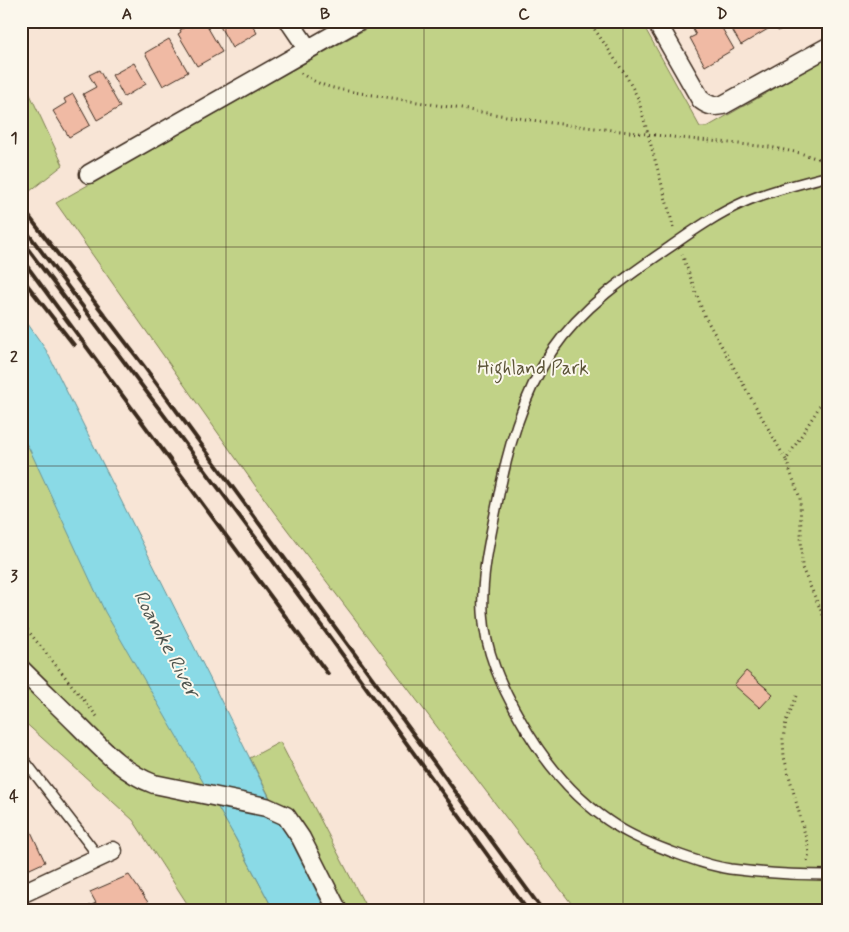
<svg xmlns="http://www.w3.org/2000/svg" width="849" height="932" font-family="Mynerve,sans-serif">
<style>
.green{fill:#c1d287;stroke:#7e7e52}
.water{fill:#8adae6;stroke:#6a9496}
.building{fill:#f0baa4;stroke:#3b2a1e}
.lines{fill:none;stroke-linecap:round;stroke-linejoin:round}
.lane-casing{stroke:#3b2a1e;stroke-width:12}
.street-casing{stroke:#3b2a1e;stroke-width:21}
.path{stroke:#3b2a1e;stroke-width:3;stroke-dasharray:1 4;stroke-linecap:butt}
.lane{stroke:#fbf7ec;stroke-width:9}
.street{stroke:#fbf7ec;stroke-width:18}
.rail{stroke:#3b2a1e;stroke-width:4}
.grid{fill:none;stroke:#3b2a1e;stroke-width:1;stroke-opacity:0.55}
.labels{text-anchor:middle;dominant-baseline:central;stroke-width:4;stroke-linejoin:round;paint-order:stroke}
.park-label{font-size:19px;fill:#5c5438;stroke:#fbf7ec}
.water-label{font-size:20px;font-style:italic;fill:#4f5650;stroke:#fbf7ec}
.neatline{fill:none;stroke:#3b2a1e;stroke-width:2}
.grid-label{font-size:16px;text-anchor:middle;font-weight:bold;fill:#3b2a1e}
</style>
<rect width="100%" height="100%" fill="#f8e5d6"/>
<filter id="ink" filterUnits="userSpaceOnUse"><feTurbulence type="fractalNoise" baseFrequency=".02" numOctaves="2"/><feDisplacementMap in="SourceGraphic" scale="10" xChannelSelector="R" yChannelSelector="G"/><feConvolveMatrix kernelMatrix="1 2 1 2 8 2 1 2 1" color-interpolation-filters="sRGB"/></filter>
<g filter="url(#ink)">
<!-- green -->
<g class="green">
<path d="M380,21h261l59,106h7l121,-69v853h-251l-304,-400 -217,-308z"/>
<path d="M21,75l42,90 -38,30 -4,-4z"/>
<path d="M21,436l8,12 245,463h-82l-59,-91 -112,-101z"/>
<path d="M280,742l88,169h-41l-77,-153z"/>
</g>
<!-- water -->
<path class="water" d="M21,314l25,36 280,561h-52l-38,-72 -131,-227 -76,-164 -8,-12z"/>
<!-- building -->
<g class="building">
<path d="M21,21h20l-1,5z"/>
<path d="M201,21h3l18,31 -25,14 -19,-32 3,-2 -1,-2 9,-5 2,2z"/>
<path d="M217,21h33l7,12 -25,15z"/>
<path d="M695,21h17l3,4 4,-2 15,26 -29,17 -15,-28 6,-3 -6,-11z"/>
<path d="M727,21h43l3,5 -32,19z"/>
<path d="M773,21h23l-18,10z"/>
<path d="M169,39l19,33 -25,14 -18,-33z"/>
<path d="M134,63l12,21 -22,13 -12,-22z"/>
<path d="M99,70l21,37 -23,13 -14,-26 13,-7 -7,-12z"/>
<path d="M73,94l17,31 -21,12 -16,-26 13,-8 -2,-4z"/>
<path d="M746,671l27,23 -13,14 -26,-23z"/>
<path d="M21,810l24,52 -24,11z"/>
<path d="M129,875l25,36h-75l17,-8 -6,-11z"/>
</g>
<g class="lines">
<!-- lane casing -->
<g class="lane-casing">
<g id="lane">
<path d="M828,176c-28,8 -57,14 -84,26 -27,12 -50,28 -74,45 -43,29 -88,60 -118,104 -30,45 -45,100 -55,153 -7,35 -16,72 -14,108 2,39 18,74 37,107 24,43 56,82 98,108 17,11 36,18 54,25 19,7 38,14 58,17 32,4 65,6 98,6"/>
<path d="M21,756l78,101"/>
</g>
</g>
<!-- street casing -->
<g class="street-casing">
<g id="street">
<path d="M289,21l19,28"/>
<path d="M656,21l45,79c8,6 13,7 22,5l105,-58"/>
<path d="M89,174l269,-153"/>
<path d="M21,669c19,19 39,38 58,57 22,22 45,47 75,58l112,23 20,9 15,22 37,73"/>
<path d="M21,894l92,-43"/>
</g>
</g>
<!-- path -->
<g class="path">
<path d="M589,21l36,53 13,24 36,131"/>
<path d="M301,73c16,12 34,16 53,19l190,30 137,16 88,9 31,6 28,9"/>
<path d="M682,254l22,61 82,145"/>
<path d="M828,393l-42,67 14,38 2,70 26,58"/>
<path d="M21,622l78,97"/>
<path d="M797,696l-11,25 -3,18 1,18 23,85 2,11 -2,9"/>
</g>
<!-- lane -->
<use href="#lane" class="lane"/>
<!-- street -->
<use href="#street" class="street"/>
<!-- rail -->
<g class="rail">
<path d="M21,206l122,159 400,546"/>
<path d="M21,224l305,408 202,279"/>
<path d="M21,240l59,78"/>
<path d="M21,258l307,416"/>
<path d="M21,277l53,68"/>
</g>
</g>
</g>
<!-- grid -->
<path class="grid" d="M226,21v890M424,21v890M623,21v890M21,247h807M21,466h807M21,685h807"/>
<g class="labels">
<!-- park labels -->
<g class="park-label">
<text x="533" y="368">Highland Park</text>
</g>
<!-- water labels -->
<g class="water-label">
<text transform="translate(166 644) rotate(62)">Roanoke River</text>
</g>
</g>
<!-- margin -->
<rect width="849" height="932" fill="none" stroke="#fbf7ec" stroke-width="55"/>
<rect x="28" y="28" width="794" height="876" class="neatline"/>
<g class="grid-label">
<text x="127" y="19">A</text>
<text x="325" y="19">B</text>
<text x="524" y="19">C</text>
<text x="722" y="19">D</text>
<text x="14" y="143">1</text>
<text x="14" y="362">2</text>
<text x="14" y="581">3</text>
<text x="14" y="801">4</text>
</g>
</svg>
